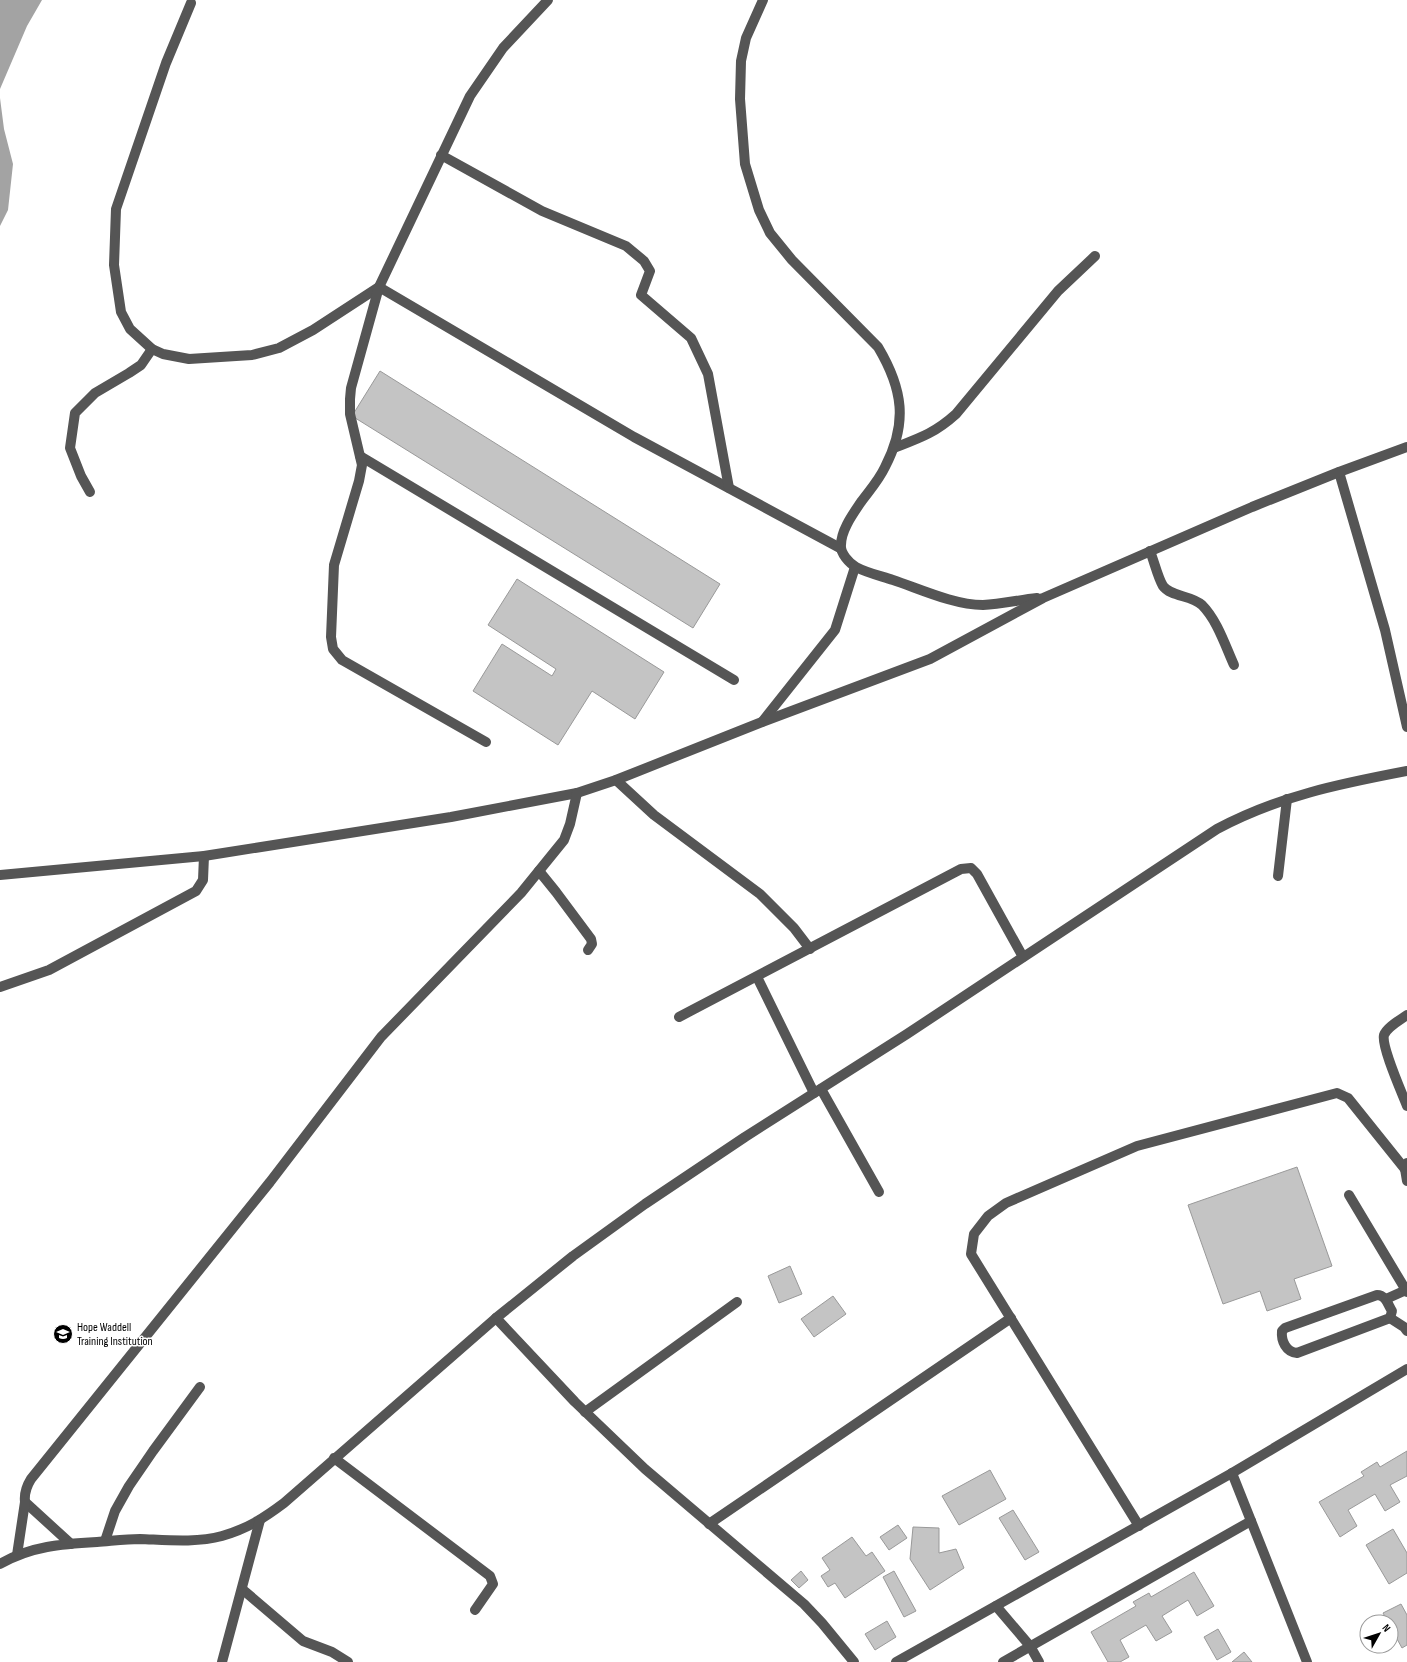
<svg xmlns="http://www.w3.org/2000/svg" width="1407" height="1662" font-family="'Sofia Sans Condensed',sans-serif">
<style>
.water{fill:#a3a3a3}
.building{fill:#c4c4c4;stroke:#999}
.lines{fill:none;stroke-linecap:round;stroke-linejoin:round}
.minor{stroke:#555;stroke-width:10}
.labels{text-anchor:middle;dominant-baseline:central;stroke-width:3;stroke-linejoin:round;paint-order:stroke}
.poi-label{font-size:12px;fill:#000;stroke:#fff;text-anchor:start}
</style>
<rect width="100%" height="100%" fill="#fff"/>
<!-- water -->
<g class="water">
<path d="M0,0h42l-15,26 -27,63z"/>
<path d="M0,98l4,31 9,35 -5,46 -8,16z"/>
</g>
<!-- building -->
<g class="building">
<path d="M380,371l340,213 -27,44 -341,-212z"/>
<path d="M517,579l147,93 -29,47 -43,-28 -34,54 -85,-54 29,-47 50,32 4,-7 -68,-44z"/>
<path d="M1297,1167l35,99 -38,13 7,20 -34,12 -7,-20 -37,13 -35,-99z"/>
<path d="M790,1266l12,28 -23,9 -11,-27z"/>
<path d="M833,1296l13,18 -32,23 -13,-18z"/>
<path d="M1407,1451v25l-17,9 10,17 -15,9 -10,-17 -27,16 9,16 -17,11 -21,-35 45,-26 -3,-4 16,-10 3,5z"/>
<path d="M990,1470l16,29 -47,26 -17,-29z"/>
<path d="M1013,1510l26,42 -14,8 -26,-42z"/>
<path d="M898,1525l9,13 -18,12 -9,-13z"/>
<path d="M913,1527l26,1v25l17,-4 8,19 -34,22 -20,-31z"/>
<path d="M1393,1529l14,24v20l-18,11 -23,-39z"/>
<path d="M852,1537l14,19 6,-4 13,19 -40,27 -10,-15 -7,4 -7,-11 9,-6 -8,-12z"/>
<path d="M801,1571l7,9 -9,8 -8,-8z"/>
<path d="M894,1571l22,40 -12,6 -21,-40z"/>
<path d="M1194,1572l20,34 -17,10 -9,-16 -26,16 10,16 -16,9 -10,-16 -26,15 9,17 -9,5h-12l-17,-30 45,-26 -3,-4 16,-9 2,4z"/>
<path d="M1401,1604l6,11v30l-5,3 -11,-20v-6h-3l-5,-9z"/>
<path d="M887,1621l9,16 -21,13 -10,-16z"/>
<path d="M1218,1629l13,23 -14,8 -13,-23z"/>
<path d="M1244,1652l8,10h-20z"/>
</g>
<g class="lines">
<!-- minor -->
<g class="minor">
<path d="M763,0l-17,38 -5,23 -1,38 5,65 14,46 11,23 22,27 86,87c25,42 30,76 7,120 -6,13 -16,24 -24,35 -8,12 -20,28 -20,43 -1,8 8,18 15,22 11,6 25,9 37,13 27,9 61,25 90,25 18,-1 36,-5 54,-7"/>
<path d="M191,3l-25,60 -50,146 -2,56 7,47 9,17 22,20 11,5 26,5 63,-4 27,-7 34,-18 66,-43 255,150 206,111"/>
<path d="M441,155l101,56 84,35 18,15 6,10 -9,24 50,43 17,36 21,114"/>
<path d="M894,448c26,-10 41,-15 62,-34l102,-123 37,-35"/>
<path d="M360,456l374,224"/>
<path d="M1339,472l46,158 22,97"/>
<path d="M90,492l-9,-16 -11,-28 5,-35 20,-20 34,-20 12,-8 11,-16"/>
<path d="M1150,551c4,10 8,27 13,35 8,11 28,9 39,19 15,15 23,40 32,60"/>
<path d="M762,722l73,-92 20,-63"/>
<path d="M486,742l-144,-82 -9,-11 -2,-12 3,-72 25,-84 3,-16 -12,-51v-15l1,-11 28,-101 91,-191 33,-48 45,-48"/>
<path d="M616,780l38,35 106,79 34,34 16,21"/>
<path d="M539,871l17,21 35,47 1,5 -4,6"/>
<path d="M0,875l204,-19 247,-39 126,-24 39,-13 146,-58 168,-63 113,-61 209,-91 87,-35 68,-25"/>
<path d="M1278,876l9,-77"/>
<path d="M757,977l57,116"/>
<path d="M0,987l49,-17 147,-79 7,-11 1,-24"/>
<path d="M1407,1015c-7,5 -20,12 -23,20 -3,11 18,58 23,71"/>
<path d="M679,1017l282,-148 10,-1 6,6 46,83"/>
<path d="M821,1089l58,103"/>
<path d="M1407,1163l-2,6 2,12"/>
<path d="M1349,1195l58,97"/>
<path d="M1377,1295c9,0 11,10 15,16l-2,7 -93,35c-11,-1 -16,-12 -15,-22l3,-3z"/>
<path d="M1386,1299l20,-9"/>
<path d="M496,1318l79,84 70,67 159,135 18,19 32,39"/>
<path d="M1390,1318l14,9 3,4"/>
<path d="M585,1412l152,-110"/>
<path d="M334,1458l156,118 3,8 -18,26"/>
<path d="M1232,1473l75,189"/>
<path d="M25,1502l46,42"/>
<path d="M709,1524l302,-206"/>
<path d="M1139,1526l-168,-272 3,-20 14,-18 18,-13 131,-57 200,-53 11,5 57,71"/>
<path d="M105,1541l10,-30 14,-25 24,-35 47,-64"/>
<path d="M17,1555l8,-53c-1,-9 1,-15 6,-23l239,-297 111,-145 140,-144 43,-53 6,-16 7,-31"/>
<path d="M0,1564c31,-18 62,-20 97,-22 14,-1 29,-3 43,-3 27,1 56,4 82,-3 25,-7 42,-18 62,-33l212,-185 77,-62 72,-52 100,-67 162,-103 310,-205c62,-33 122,-45 190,-58"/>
<path d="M242,1589l61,52 29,11 16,10"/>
<path d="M996,1606l34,40 9,16"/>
<path d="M222,1662l38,-142"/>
<path d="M896,1662l336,-189 175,-104"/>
<path d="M1003,1662l248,-141"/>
</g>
</g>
<!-- icons -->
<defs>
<g id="university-disc" transform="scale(1)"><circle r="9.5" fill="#000" stroke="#fff"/><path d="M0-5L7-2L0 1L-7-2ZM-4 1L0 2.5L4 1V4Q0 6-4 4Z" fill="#fff"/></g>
</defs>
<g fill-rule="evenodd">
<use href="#university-disc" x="63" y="1334"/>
</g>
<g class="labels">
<!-- poi labels -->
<g class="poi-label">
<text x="77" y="1327">Hope Waddell<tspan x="77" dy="14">Training Institution</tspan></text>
</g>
</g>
<!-- north arrow -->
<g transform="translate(1379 1634) rotate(51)"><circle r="19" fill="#ffffff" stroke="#999999"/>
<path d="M0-3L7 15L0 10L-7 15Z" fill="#000000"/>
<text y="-6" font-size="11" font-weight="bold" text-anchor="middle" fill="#000000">N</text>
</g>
</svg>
